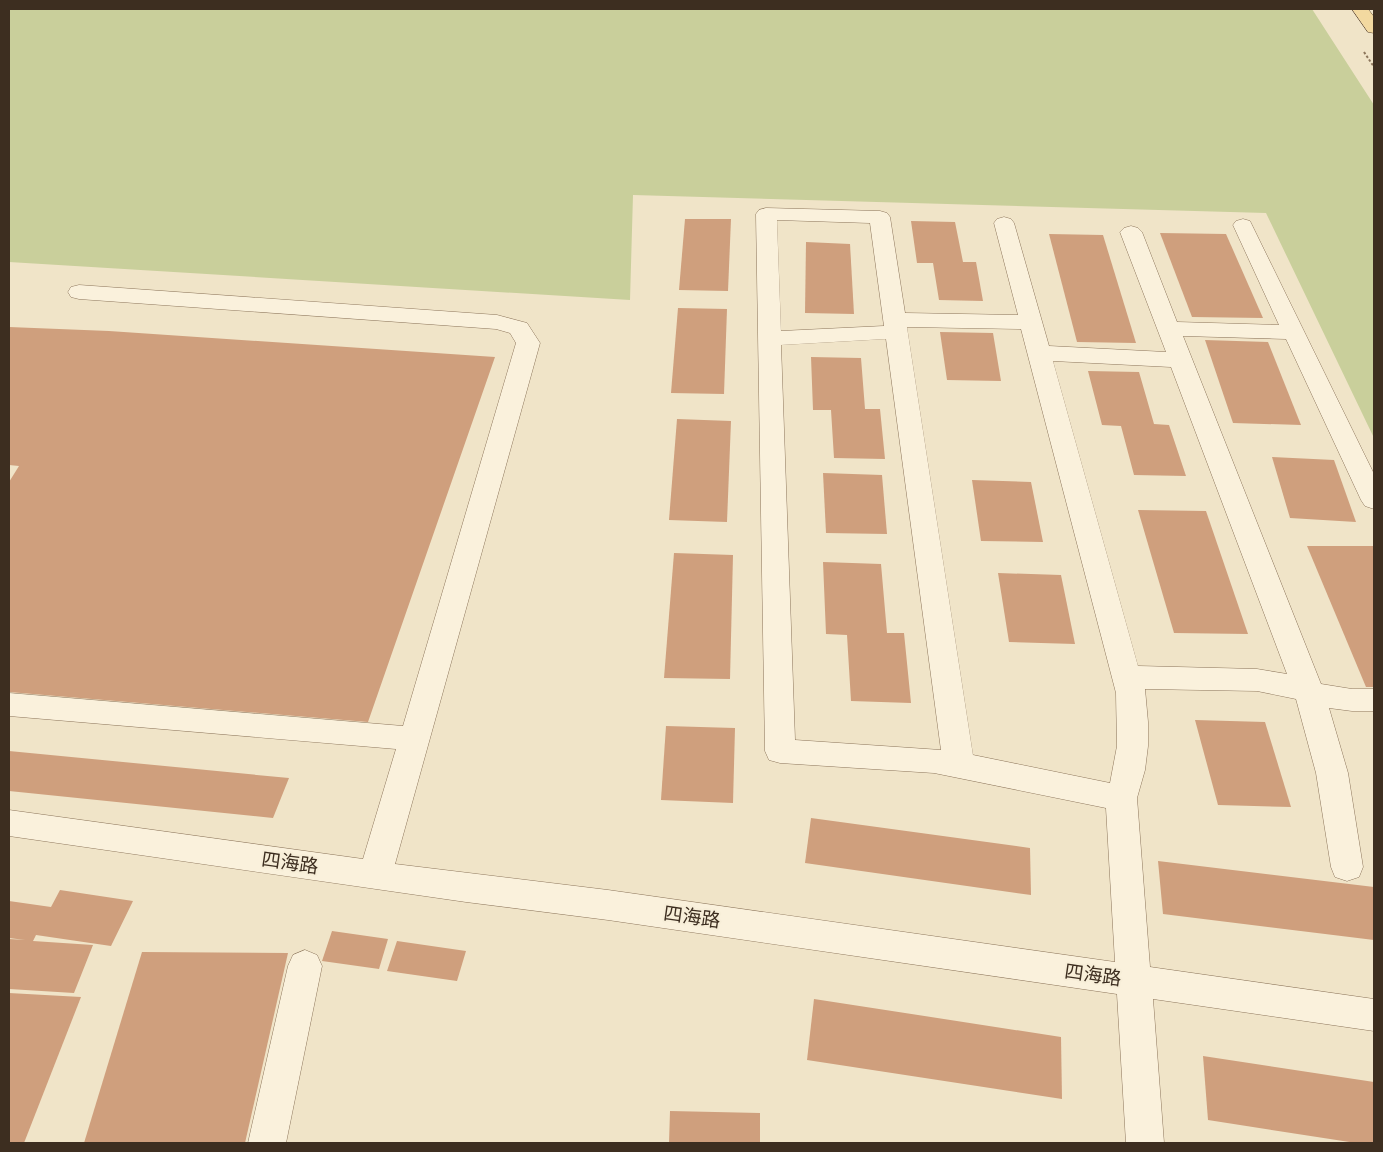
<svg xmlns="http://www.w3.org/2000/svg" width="1383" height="1152" font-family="'Zilla Slab','Noto Sans SC',serif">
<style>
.green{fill:#c9cf9b}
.building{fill:#cf9f7d}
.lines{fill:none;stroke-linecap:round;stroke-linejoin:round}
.minor-casing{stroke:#8d765c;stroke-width:1}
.major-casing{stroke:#5b4430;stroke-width:1}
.path{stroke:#8d765c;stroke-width:2;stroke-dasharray:2.5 2;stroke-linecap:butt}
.minor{fill:#faf1dc;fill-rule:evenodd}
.major{fill:#f3d9a0;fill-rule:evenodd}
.labels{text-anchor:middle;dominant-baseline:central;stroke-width:4;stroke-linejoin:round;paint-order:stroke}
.near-street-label{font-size:19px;fill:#3d2e20;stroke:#f7eed8}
</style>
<rect width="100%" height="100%" fill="#f0e4c8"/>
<!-- green -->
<path class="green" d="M9,9h1303l62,96v333l-108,-225 -633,-18 -3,105 -621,-38z"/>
<!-- building -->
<g class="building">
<path d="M685,219h46l-3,72 -49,-1z"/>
<path d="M911,221l44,1 8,40h13l7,39 -44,-1 -6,-37h-16z"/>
<path d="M1160,233l66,1 37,84 -71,-1z"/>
<path d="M1049,234l54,1 33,108 -59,-1z"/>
<path d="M806,242l44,2 4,70 -49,-1z"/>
<path d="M678,308l49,1 -3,85 -53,-1z"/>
<path d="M9,327l100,4 386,26 -127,365 -359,-30v-210l10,-16 -10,-1z"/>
<path d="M940,332l53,1 8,48 -54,-1z"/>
<path d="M1205,340l63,2 33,83 -68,-2z"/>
<path d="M811,357l50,1 4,51h15l5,50 -51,-1 -3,-48h-18z"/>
<path d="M1088,371l51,1 15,52 15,1 17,51 -52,-1 -13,-49 -19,-1z"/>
<path d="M677,419l54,2 -4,101 -58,-2z"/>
<path d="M1272,457l62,3 22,62 -66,-4z"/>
<path d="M823,473l59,2 5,59 -61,-1z"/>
<path d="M972,480l59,2 12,60 -62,-1z"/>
<path d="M1138,510l68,1 42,123 -74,-1z"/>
<path d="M1307,546h67v141h-8z"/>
<path d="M674,553l59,2 -3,124 -66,-1z"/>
<path d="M823,562l58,2 6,69h17l7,70 -60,-2 -4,-66 -21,-1z"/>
<path d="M998,573l63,2 14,69 -66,-2z"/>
<path d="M1195,720l70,2 26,85 -73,-2z"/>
<path d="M666,726l69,2 -2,75 -72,-3z"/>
<path d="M9,751l280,27 -16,40 -264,-27z"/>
<path d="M811,818l219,30 1,47 -226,-32z"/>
<path d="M1158,861l216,26v53l-211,-26z"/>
<path d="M60,890l73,11 -22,45 -75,-11 -3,6 60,4 -19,48 -65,-4v-50l16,1 -16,-2v-37l42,6z"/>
<path d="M332,931l56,8 -9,30 -57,-8z"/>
<path d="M397,941l69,10 -9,30 -70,-10z"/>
<path d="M142,952l146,1 -43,190h-161z"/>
<path d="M9,993l72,4 -57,146h-15z"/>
<path d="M814,999l247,38 1,62 -255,-39z"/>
<path d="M1203,1056l171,26v61h-18l-148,-23z"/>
<path d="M670,1111l90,2v30h-91z"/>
</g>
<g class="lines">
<!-- minor casing -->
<g class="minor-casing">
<g id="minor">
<path d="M766,208l114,3 7,2 3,4 15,96 113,2 -24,-92 3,-4 7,-2 7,2 3,4 35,123 117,6 -46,-120 4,-4 7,-2 7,2 4,4 35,90 102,3 -46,-100 3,-4 7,-2 7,2 124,253v35l-9,-3 -4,-6 -75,-161 -103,-3 138,348 31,5h22v22h-22l-23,-3 19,65 15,94 -4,10 -12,4 -12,-4 -4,-10 -15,-94 -20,-74 -39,-8 -112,-2 3,33v24l-3,24 -8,28 13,169 224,32v32l-221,-32 11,144h-38l-9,-149 -509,-74 -142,-18 -457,-66v-26l354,49 33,-110 -387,-33v-23l394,33 113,-383 -6,-10 -14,-4 -417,-30 -8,-2 -3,-5 3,-5 8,-2 418,30 30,8 13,20 -145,521 213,26 507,72 -9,-154 -172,-35 -154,-10 -11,-3 -4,-9 -9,-537 3,-4zM777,220l93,3 14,103 -103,5zM907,327l114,2 95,364 1,53 -7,37 -137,-28zM886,339l55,411 -146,-10 -14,-395zM1053,361l118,6 116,307 -30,-5 -119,-3z"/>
<path d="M305,950l12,5 5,11 -36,177h-38l40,-177 5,-11z"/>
</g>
</g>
<!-- major casing -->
<g class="major-casing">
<path id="major" d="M1352,9h16l6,8v16l-6,-1z"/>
</g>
<!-- path -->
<path class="path" d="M1364,52l10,15"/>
<!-- minor -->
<use href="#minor" class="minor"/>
<!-- major -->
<use href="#major" class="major"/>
</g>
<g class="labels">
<!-- near-street labels -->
<g class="near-street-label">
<text transform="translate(290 863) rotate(8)">四海路</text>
<text transform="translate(692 917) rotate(8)">四海路</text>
<text transform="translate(1093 975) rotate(8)">四海路</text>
</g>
</g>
<!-- border -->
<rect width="1383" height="1152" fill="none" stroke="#3d2e20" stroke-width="20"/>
</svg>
